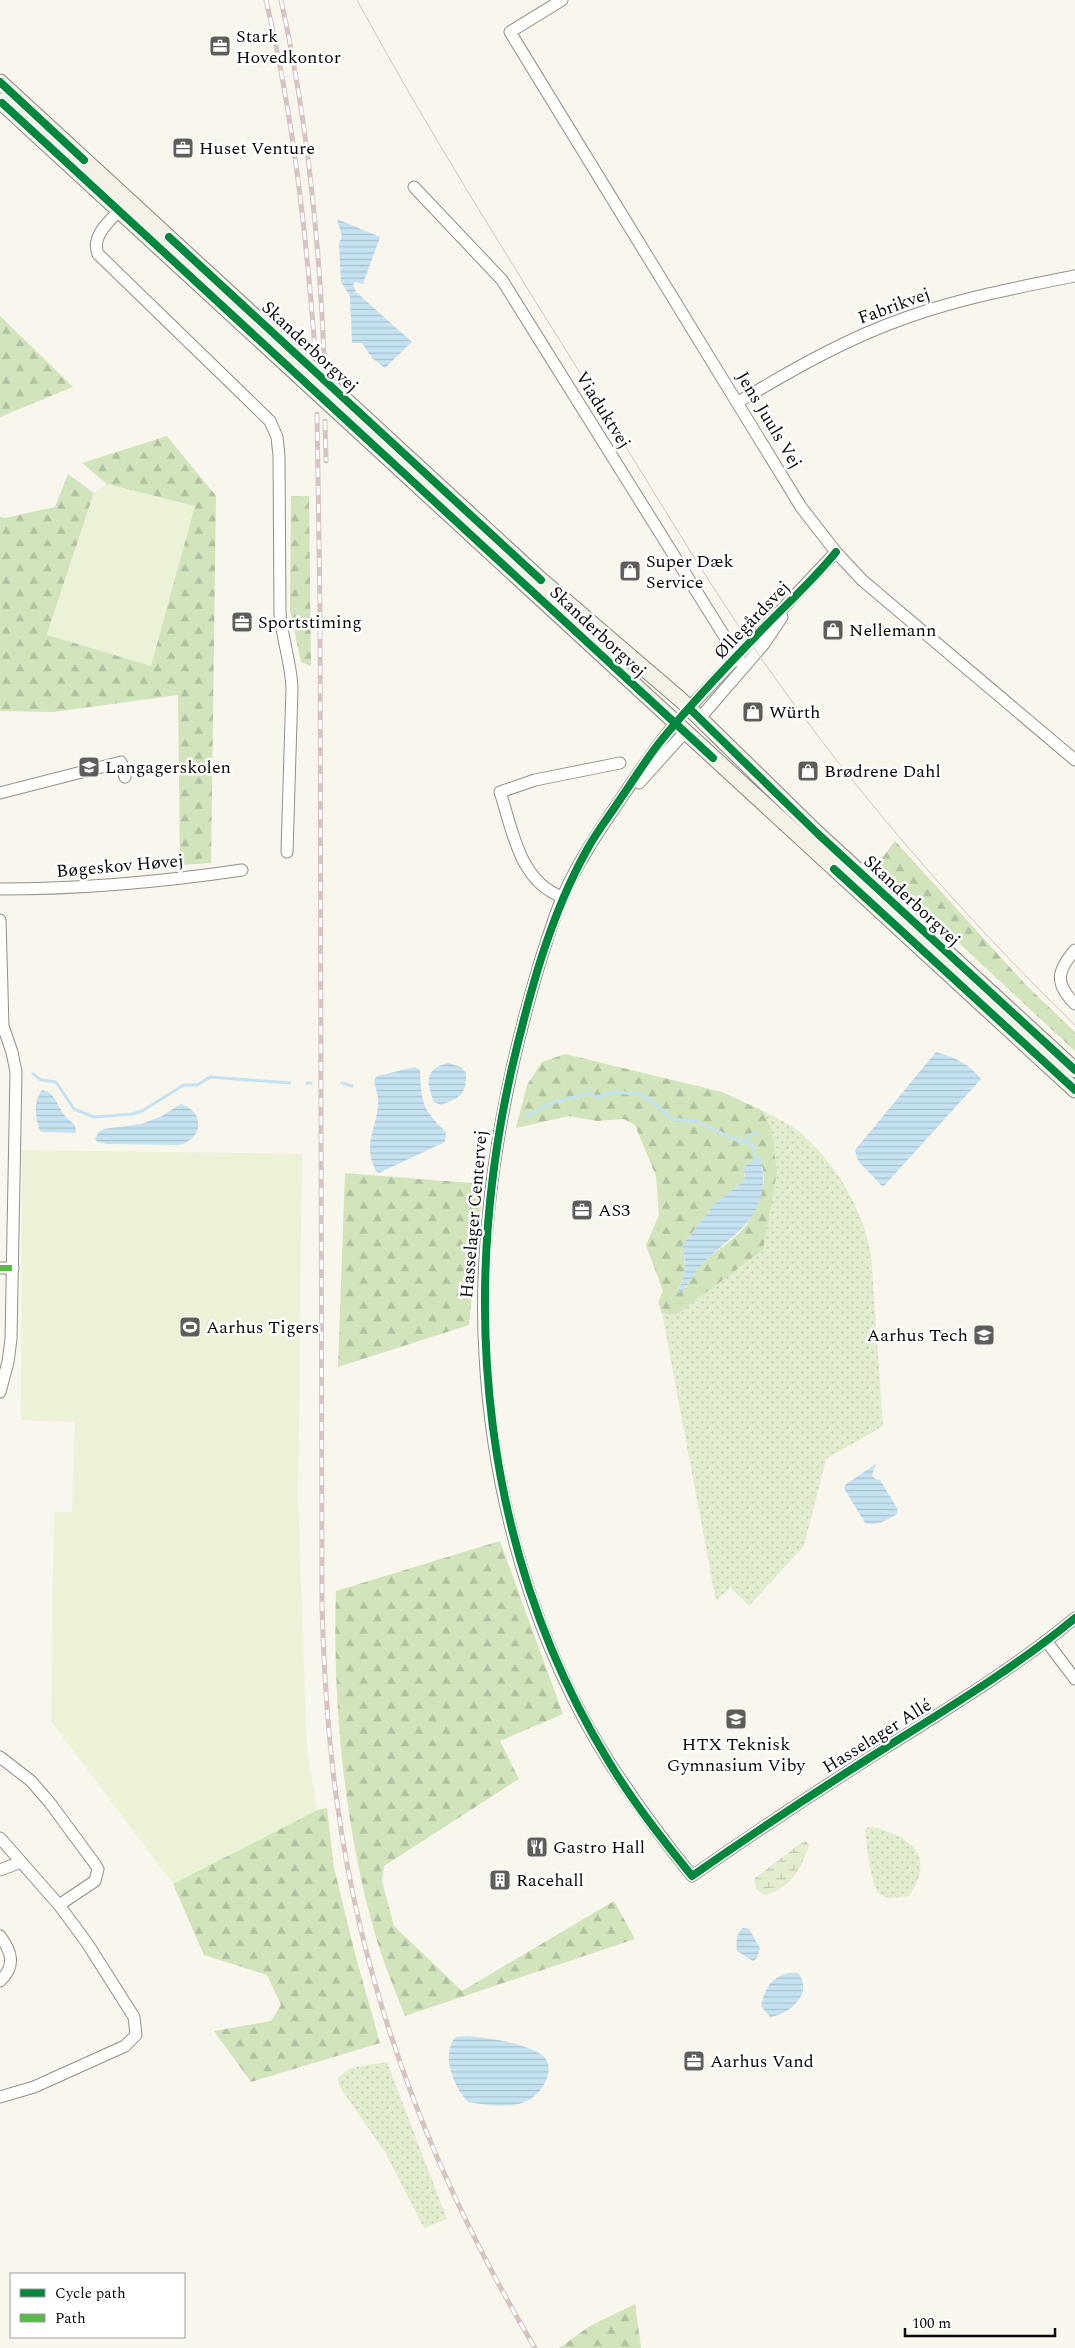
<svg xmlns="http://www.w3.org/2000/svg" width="1075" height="2348" font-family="Spectral,serif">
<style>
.grass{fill:url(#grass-dots)}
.forest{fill:url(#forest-firs);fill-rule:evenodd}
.wetland{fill:url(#wetland-marsh)}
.pitch{fill:#ebf2d8}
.water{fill:url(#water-rules)}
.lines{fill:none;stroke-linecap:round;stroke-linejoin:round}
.stream{stroke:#c5e2f1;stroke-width:3}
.street-casing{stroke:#92908c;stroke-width:13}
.secondary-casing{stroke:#888783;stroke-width:17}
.street{stroke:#fefefc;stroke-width:11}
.secondary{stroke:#f4f2e7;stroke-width:15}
.tram{stroke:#d5c4c3;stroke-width:1}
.rail-casing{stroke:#d5c4c3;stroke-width:5}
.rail{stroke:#fff;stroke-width:3;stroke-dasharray:9;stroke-linecap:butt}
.quiet{stroke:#58b947;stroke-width:6;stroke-dasharray:12 6;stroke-linecap:butt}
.cycleway-casing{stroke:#fff;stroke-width:11}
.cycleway{stroke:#00873e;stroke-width:8}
.labels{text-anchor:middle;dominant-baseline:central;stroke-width:5;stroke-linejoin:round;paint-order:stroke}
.poi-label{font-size:18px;fill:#0a0a0a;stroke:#fff;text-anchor:start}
.street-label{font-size:18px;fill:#0a0a0a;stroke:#fff}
</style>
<defs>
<pattern id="grass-dots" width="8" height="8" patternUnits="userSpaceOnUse" patternTransform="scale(1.25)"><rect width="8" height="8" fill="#e1edce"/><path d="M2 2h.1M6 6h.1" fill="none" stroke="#c0cab0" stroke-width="1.8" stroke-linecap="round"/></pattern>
<pattern id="forest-firs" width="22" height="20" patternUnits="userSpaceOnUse" patternTransform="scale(1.25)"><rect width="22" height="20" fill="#d1e4bc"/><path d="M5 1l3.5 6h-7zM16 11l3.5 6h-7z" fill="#b2c2a0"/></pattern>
<pattern id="wetland-marsh" width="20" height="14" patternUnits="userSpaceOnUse" patternTransform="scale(1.25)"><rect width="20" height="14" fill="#e1edce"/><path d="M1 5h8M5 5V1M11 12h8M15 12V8" fill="none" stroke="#c0cab0"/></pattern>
<pattern id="water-rules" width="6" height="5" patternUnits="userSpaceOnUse" patternTransform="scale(1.25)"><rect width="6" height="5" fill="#c5e2f1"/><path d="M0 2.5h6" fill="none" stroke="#a8c1cd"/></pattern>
</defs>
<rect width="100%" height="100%" fill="#f9f6ed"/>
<!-- grass -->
<g class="grass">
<path d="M763,1111c11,6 24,12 34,19 37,30 65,77 74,124l12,172 -57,33 -22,87 -55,60 -19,-19 -14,14 -54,-288 14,2 87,-65 8,-122z"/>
<path d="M868,1827c9,0 15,3 23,6 33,13 37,36 18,63 -9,1 -20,4 -28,-1 -11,-8 -14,-51 -16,-64z"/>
<path d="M387,2062l60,157 -23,9 -39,-76 -46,-66 -1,-8 12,-10z"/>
</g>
<!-- forest -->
<g class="forest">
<path d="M0,316l73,71 -73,30z"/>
<path d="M167,436l49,60 -5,367 -31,2 -2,-170 -125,17 -53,-1v-194l5,1 50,-11 13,-33 26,19 -47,141 148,-127 -88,-23 -25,-21z"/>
<path d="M291,496h18l2,170 -10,-4 -11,-52z"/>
<path d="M895,841l131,144 49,47v19l-199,-185z"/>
<path d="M565,1054l157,38 41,19 8,17 6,44 -14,78 -87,65 -14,-2 -4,-11 5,-11 -17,-46 13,-30 -3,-39 -21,-51 -11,-6 -27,2 -28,-5 -53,12 11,-43 15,-23zM761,1160c4,18 4,25 -3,41 -4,10 -8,20 -15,28 -17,20 -47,30 -56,58l-10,4c10,-13 9,-30 5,-45l19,-25 6,-5 5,-10 33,-26 -1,-7z"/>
<path d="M345,1173l138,11 -14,141 -131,42z"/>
<path d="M500,1541l63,173 -63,27 19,38 -135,87 -2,15 12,45 68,65 152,-90 21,38 -230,77c-7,-19 -15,-37 -22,-57 -37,-109 -51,-253 -47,-368z"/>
<path d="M327,1808l7,60 20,82 26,93 -129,39 -37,-51 57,-10 10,-16 -14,-30 -63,-20 -31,-71 144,-74z"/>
<path d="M635,2304l6,44h-82l31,-22z"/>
</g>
<!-- wetland -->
<path class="wetland" d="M805,1840l4,5c-7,23 -20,45 -45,50 -7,-4 -10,-8 -9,-17z"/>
<!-- pitch -->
<g class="pitch">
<path d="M107,484l88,22 -44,160 -104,-31 47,-142z"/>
<path d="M22,1150l280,4 -4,345 9,251 10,60 -144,74 -122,-163 3,-209h18l3,-90 -54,-2z"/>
</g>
<!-- water -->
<g class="water">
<path d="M337,219l43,18 -17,47 -8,-2 -2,3 3,7 56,50 -27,26 -13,-10 -10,-15h-10l-2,-47 -9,-14 -2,-38 3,-8z"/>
<path d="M936,1052c19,5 33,12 45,27l-98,108 -25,-26 -3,-11z"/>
<path d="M448,1063l13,4 5,6c0,22 -5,24 -25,32l-7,-3c-8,-19 -10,-33 14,-39z"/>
<path d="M415,1067l5,3c1,32 2,39 26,62l-1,10 -66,31 -3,-2c-15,-30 3,-44 2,-71 0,-6 -3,-13 -4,-20l3,-4z"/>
<path d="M42,1090c12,2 13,11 19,20 3,6 9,11 14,15l1,8 -35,-1c-6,-12 -8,-31 1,-42z"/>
<path d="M181,1104c25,9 22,35 -2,41l-72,-1 -9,-2 -3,-3 4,-7 5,-3 37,-5 19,-7z"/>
<path d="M754,1160h7c12,58 -28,72 -62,107 -8,9 -10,21 -21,26 0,-4 3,-7 4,-11 4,-12 4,-23 0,-36l19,-25 6,-5 5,-10 33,-26 -1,-13z"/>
<path d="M876,1464l-4,11 3,4 5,1 17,28 1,5c-10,7 -21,13 -33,10l-21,-35 2,-4z"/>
<path d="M743,1928l6,1 11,19 -3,10 -4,3 -16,-10c-1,-9 -1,-17 6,-23z"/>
<path d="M787,1973h11c16,20 -8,41 -28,44l-9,-11c5,-19 8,-26 26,-33z"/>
<path d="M468,2036c24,3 49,5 71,17 22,13 2,45 -17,50 -16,5 -37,2 -54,-1 -14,-14 -28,-48 -12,-65z"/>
</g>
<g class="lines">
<!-- stream -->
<g class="stream">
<path d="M33,1074l8,6 15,2 18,27 20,8 38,-3 10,-3 42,-26h13l13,-8 80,6"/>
<path d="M307,1083h4"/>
<path d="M342,1083l10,3"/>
<path d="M527,1116l22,-12 39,-11 9,4 16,-5 26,2 14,8 19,17 23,2 46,21 4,-1 8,5 3,17"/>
<path d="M745,1141l7,-7h6"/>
</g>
<!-- street casing -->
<g class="street-casing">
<g id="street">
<path d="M562,0l-52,32 291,475 35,45 26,28 213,180"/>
<path d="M414,187l88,93 241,386"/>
<path d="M124,206c-11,12 -34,29 -26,48l172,167 7,16 2,19 1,157c2,26 11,49 12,75l-5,164"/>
<path d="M738,402c54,-32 109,-64 170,-85 54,-19 111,-30 167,-41"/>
<path d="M689,708l147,-156"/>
<path d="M700,718l64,-74 18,-27"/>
<path d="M676,723c-20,22 -35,47 -52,71 -22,33 -45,65 -61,102 -6,13 -10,27 -15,41 -14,42 -25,84 -35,127 -21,94 -34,195 -28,292 8,141 49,289 126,409 25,38 52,75 81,111 63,-44 128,-87 193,-128 65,-41 131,-81 190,-130"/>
<path d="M639,783l46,-51"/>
<path d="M0,793l121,-31 4,15"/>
<path d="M0,889c81,0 161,-7 242,-19"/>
<path d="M562,897c-43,-16 -49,-66 -62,-105l35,-12 85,-17"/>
<path d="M0,920l3,106 9,26 4,20 -5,267 -3,23 -8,30"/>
<path d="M1075,950c-18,21 -21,33 0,54"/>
<path d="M0,1268h13"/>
<path d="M1047,1642l28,37"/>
<path d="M0,1757l31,24 19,22 45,61 3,5 -3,12 -36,24"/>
<path d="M0,1838l59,67 28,38 47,74 2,18 -11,11 -91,41 -34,10"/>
<path d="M0,1870l21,-8"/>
<path d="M0,1936c12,16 16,30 0,45"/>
</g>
</g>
<!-- secondary casing -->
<g class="secondary-casing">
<g id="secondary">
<path d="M0,82l541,498 140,120 136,133 258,237"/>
<path d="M0,101l1075,989"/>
</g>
</g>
<!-- street -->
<use href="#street" class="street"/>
<!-- secondary -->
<use href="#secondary" class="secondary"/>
<!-- tram -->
<path class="tram" d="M357,0c71,131 151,257 230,384 56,89 109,181 169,267 94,135 201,259 319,374"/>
<!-- rail casing -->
<g class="rail-casing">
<g id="rail">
<path d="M266,0c27,115 40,232 49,350"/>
<path d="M281,0c26,118 38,236 43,356"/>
<path d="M317,414l3,193 2,999c2,68 6,136 16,203 27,192 98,373 197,539"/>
<path d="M325,421l1,40"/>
</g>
</g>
<!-- rail -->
<use href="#rail" class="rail"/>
<!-- quiet -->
<path class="quiet" d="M0,1268h13"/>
<!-- cycleway casing -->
<g class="cycleway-casing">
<g id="cycleway">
<path d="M0,82l84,78"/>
<path d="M2,103l711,655"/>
<path d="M169,237l372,343"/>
<path d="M836,552c-25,31 -55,57 -82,86 -31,32 -62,65 -90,99 -16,19 -29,41 -43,61 -11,17 -23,32 -33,50 -39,69 -59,147 -77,224 -52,234 -29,482 98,690 24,40 54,78 83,114 63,-44 128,-87 193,-128 65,-41 131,-81 190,-130"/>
<path d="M689,708l128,125 258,237"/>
<path d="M834,869l241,221"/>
</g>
</g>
<!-- cycleway -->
<use href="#cycleway" class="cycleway"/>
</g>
<!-- icons -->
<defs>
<g id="office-square" transform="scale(1.125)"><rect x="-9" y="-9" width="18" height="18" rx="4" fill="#5e5d59" stroke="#fff"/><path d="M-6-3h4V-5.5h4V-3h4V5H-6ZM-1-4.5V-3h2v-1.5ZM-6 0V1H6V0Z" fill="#fff"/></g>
<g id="shop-square" transform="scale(1.125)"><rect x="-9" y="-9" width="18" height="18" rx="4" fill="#5e5d59" stroke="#fff"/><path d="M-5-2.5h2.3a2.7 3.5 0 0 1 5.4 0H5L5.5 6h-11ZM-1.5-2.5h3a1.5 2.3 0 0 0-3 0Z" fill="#fff"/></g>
<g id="school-square" transform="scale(1.125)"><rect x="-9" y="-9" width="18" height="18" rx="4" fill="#5e5d59" stroke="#fff"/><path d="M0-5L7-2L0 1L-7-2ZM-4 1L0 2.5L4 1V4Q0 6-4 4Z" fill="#fff"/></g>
<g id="stadium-square" transform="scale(1.125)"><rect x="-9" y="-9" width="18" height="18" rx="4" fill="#5e5d59" stroke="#fff"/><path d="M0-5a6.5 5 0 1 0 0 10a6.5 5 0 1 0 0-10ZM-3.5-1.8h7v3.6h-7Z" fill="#fff"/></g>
<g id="university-square" transform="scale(1.125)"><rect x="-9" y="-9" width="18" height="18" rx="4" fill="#5e5d59" stroke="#fff"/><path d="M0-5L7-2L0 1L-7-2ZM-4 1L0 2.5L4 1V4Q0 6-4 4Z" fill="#fff"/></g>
<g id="restaurant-square" transform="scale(1.125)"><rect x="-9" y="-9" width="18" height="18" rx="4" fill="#5e5d59" stroke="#fff"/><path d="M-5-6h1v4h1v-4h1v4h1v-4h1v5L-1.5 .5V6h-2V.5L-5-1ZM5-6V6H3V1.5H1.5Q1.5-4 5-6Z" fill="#fff"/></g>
<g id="building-square" transform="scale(1.125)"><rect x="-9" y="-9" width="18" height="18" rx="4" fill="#5e5d59" stroke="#fff"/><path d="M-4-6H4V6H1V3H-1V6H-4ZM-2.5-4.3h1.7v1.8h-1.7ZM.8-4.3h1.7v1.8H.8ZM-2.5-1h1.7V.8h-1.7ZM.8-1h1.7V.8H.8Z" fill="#fff"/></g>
</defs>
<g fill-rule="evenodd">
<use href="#office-square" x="220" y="46"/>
<use href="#office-square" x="183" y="148"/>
<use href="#shop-square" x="630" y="571"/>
<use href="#office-square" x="242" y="622"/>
<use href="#shop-square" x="833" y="630"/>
<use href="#shop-square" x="753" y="712"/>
<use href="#school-square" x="89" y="767"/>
<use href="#shop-square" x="808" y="771"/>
<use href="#office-square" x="582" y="1210"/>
<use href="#stadium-square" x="190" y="1327"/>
<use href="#university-square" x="984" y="1335"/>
<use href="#university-square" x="736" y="1719"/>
<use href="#restaurant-square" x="537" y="1847"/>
<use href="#building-square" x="500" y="1880"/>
<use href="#office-square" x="694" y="2061"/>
</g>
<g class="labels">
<!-- poi labels -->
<g class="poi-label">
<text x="236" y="36">Stark<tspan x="236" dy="21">Hovedkontor</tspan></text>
<text x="199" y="148">Huset Venture</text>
<text x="646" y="561">Super Dæk<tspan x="646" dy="21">Service</tspan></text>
<text x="258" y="622">Sportstiming</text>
<text x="849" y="630">Nellemann</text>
<text x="769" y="712">Würth</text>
<text x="105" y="767">Langagerskolen</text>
<text x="824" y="771">Brødrene Dahl</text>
<text x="598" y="1210">AS3</text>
<text x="206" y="1327">Aarhus Tigers</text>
<text x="968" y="1335" text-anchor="end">Aarhus Tech</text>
<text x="736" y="1744" text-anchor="middle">HTX Teknisk<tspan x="736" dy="21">Gymnasium Viby</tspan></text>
<text x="553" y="1847">Gastro Hall</text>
<text x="516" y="1880">Racehall</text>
<text x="710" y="2061">Aarhus Vand</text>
</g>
<!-- street labels -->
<g class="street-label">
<text transform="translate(894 306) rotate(-20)">Fabrikvej</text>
<text transform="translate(310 347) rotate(43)">Skanderborgvej</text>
<text transform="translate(603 410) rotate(58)">Viaduktvej</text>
<text transform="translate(769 420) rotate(59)">Jens Juuls Vej</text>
<text transform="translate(752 620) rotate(-46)">Øllegårdsvej</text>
<text transform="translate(598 632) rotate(43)">Skanderborgvej</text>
<text transform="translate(120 866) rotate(-5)">Bøgeskov Høvej</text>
<text transform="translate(912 901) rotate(43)">Skanderborgvej</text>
<text transform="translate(474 1214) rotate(-85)">Hasselager Centervej</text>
<text transform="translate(877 1736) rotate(-32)">Hasselager Allé</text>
</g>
</g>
<!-- legend -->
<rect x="10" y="2273" width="175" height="65" fill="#ffffff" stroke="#9d9d9d"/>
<rect x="20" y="2289" width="25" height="8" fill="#00873e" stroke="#9d9d9d"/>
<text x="55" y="2298" font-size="15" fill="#0a0a0a">Cycle path</text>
<rect x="20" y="2314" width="25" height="8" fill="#58b947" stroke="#9d9d9d"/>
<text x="55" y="2323" font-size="15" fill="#0a0a0a">Path</text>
<!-- scale -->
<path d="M905 2328v8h150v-8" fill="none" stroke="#0a0a0a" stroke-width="2.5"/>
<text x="912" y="2328" font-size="15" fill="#0a0a0a" stroke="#ffffff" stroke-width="4" paint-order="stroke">100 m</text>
</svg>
